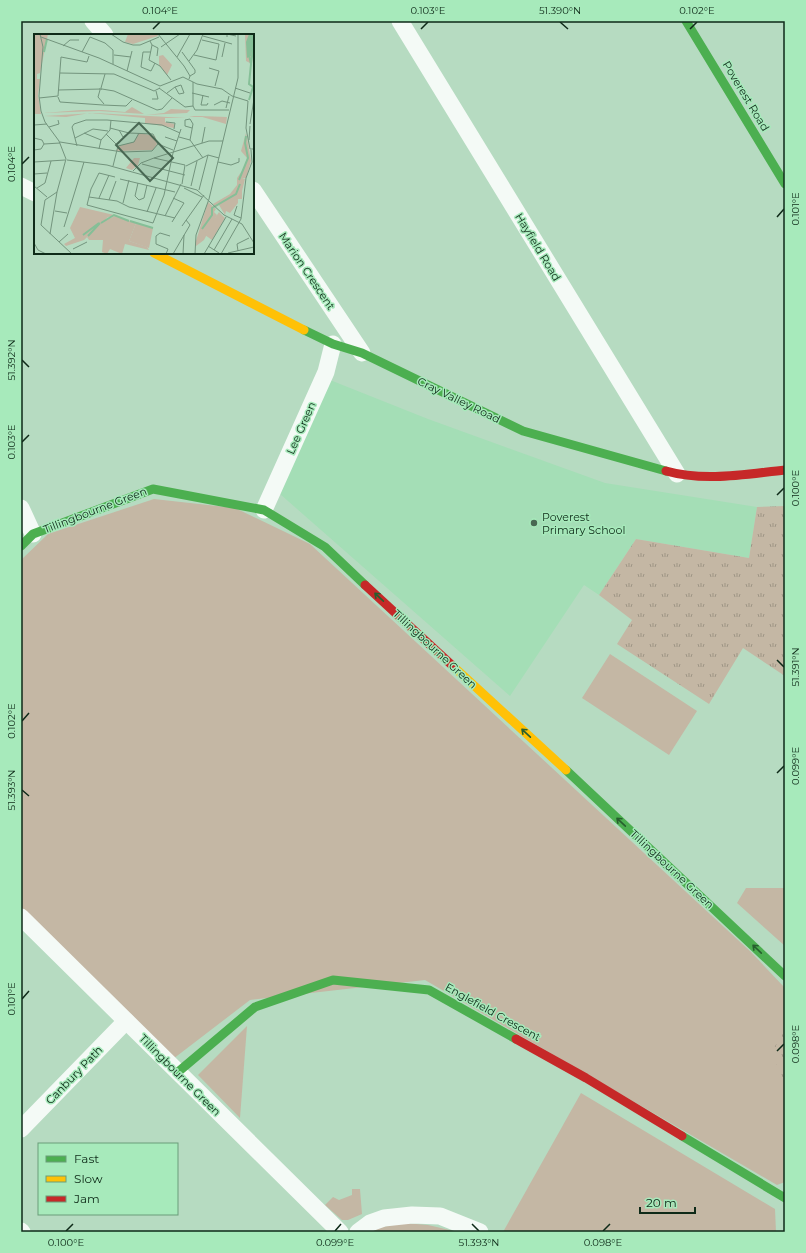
<svg xmlns="http://www.w3.org/2000/svg" width="806" height="1253" font-family="Montserrat,sans-serif">
<style>
.built{fill:#a4deb6}
.grass{fill:#c4b7a4}
.park{fill:url(#park-tufts)}
.lines{fill:none;stroke-linecap:round;stroke-linejoin:round}
.street{stroke:#f4faf6;stroke-width:17}
.fast{stroke:#4caf50;stroke-width:9}
.slow{stroke:#ffc107;stroke-width:9}
.jam{stroke:#c62828;stroke-width:9}
.oneway{stroke:#275f2e}
.ticks{fill:none;stroke:#0e2a18;stroke-width:1.5}
.poi-dot{fill:#496853;stroke:#a7eabb;stroke-width:1.5}
.labels{text-anchor:middle;dominant-baseline:central;stroke-width:3;stroke-linejoin:round;paint-order:stroke}
.street-label{font-size:11px;fill:#0e2a18;stroke:#a7eabb}
.poi-label{font-size:11px;fill:#0e2a18;stroke:#a7eabb;text-anchor:start}
.inset-river{fill:none;stroke:#85bf97;stroke-width:2}
.inset-road{fill:none;stroke:#73947d;stroke-width:1}
.view{fill:#496853;fill-opacity:0.15;stroke:#496853;stroke-width:2}
.inset-edge{fill:none;stroke:#0e2a18;stroke-width:2}
.neatline{fill:none;stroke:#0e2a18;stroke-width:1.5}
.ticks-label{font-size:10px;text-anchor:middle;fill:#0e2a18}
</style>
<defs>
<pattern id="park-tufts" width="24" height="20" patternUnits="userSpaceOnUse"><rect width="24" height="20" fill="#c4b7a4"/><path d="M3 7l-1-3M5 7V3M7 7l1-3M15 17l-1-3M17 17v-4M19 17l1-3" fill="none" stroke="#9e9585"/></pattern>
</defs>
<rect width="100%" height="100%" fill="#b6dbc1"/>
<!-- built -->
<path class="built" d="M330,380l98,39 177,64 152,24 -8,51 -113,-19 -37,56 -15,-10 -74,111 -230,-202z"/>
<!-- grass -->
<g class="grass">
<path d="M154,499l81,9 75,36 441,408 34,36v194l-8,3 -352,-205 -175,20 -77,59 -152,-152v-347l27,-26z"/>
<path d="M610,654l87,57 -28,44 -87,-57z"/>
<path d="M746,888h39v58l-48,-43z"/>
<path d="M247,1026l-7,92 -42,-43z"/>
<path d="M581,1093l194,116 1,23h-273z"/>
<path d="M352,1189h8l2,25 -14,6h-6l-17,-15 8,-8 6,3 13,-5z"/>
<path d="M404,1223l24,2 30,7h-88l12,-5z"/>
</g>
<!-- park -->
<g class="park">
<path d="M785,506v170l-42,-28 -34,56 -92,-60 15,-24 -33,-25 37,-56 113,19 8,-51z"/>
<path d="M785,1030v59l-13,-38z"/>
</g>
<g class="lines">
<!-- street -->
<g class="street">
<path d="M93,21l12,14"/>
<path d="M400,21l277,453"/>
<path d="M21,186l14,7"/>
<path d="M253,190l109,163"/>
<path d="M21,508l12,26"/>
<path d="M264,510l62,-138 7,-28"/>
<path d="M21,917l319,315"/>
<path d="M21,1129l105,-108"/>
<path d="M21,1231l1,1"/>
<path d="M358,1232l12,-9 14,-5 28,-3 28,1 40,16"/>
</g>
<!-- fast -->
<g class="fast">
<path d="M686,21l99,163"/>
<path d="M304,330l29,14 29,9 161,78 143,40"/>
<path d="M21,546l12,-12 120,-45 111,21 61,37 40,38"/>
<path d="M566,770l219,206"/>
<path d="M178,1072l77,-65 78,-27 96,10 87,49"/>
<path d="M682,1136l103,62"/>
</g>
<!-- slow -->
<g class="slow">
<path d="M154,253l150,77"/>
<path d="M455,668l111,102"/>
</g>
<!-- jam -->
<g class="jam">
<path d="M666,471c39,11 80,3 119,-1"/>
<path d="M365,585l90,83"/>
<path d="M516,1039l70,39 96,58"/>
</g>
</g>
<!-- one-way arrows -->
<defs><path id="oneway-shaft" d="M-6 0H5M1.5-3L5.5 0L1.5 3" fill="none" stroke-width="1.6" stroke-linecap="round" stroke-linejoin="round"/></defs>
<g class="oneway">
<use href="#oneway-shaft" transform="translate(379 597) rotate(-137)"/>
<use href="#oneway-shaft" transform="translate(526 733) rotate(-137)"/>
<use href="#oneway-shaft" transform="translate(621 822) rotate(-137)"/>
<use href="#oneway-shaft" transform="translate(757 949) rotate(-136)"/>
</g>
<!-- ticks -->
<path class="ticks" d="M560,22l8,7M153,29l7,-7M421,29l7,-7M690,29l7,-7M22,164l7,-7M777,217l7,-8M22,360l7,7M22,442l7,-7M777,495l7,-7M777,660l7,7M22,721l7,-8M777,773l7,-7M22,790l7,6M22,999l7,-8M777,1051l7,-7M472,1224l7,7M66,1231l7,-7M335,1231l6,-7M603,1231l7,-7"/>
<!-- markers -->
<circle class="poi-dot" cx="534" cy="523" r="4"/>
<g class="labels">
<!-- street labels -->
<g class="street-label">
<text transform="translate(746 96) rotate(59)">Poverest Road</text>
<text transform="translate(538 247) rotate(59)">Hayfield Road</text>
<text transform="translate(307 271) rotate(56)">Marion Crescent</text>
<text transform="translate(459 400) rotate(26)">Cray Valley Road</text>
<text transform="translate(301 428) rotate(-66)">Lee Green</text>
<text transform="translate(95 510) rotate(-21)">Tillingbourne Green</text>
<text transform="translate(435 649) rotate(43)">Tillingbourne Green</text>
<text transform="translate(672 869) rotate(43)">Tillingbourne Green</text>
<text transform="translate(493 1012) rotate(29)">Englefield Crescent</text>
<text transform="translate(74 1075) rotate(-46)">Canbury Path</text>
<text transform="translate(180 1075) rotate(45)">Tillingbourne Green</text>
</g>
<!-- poi labels -->
<g class="poi-label">
<text x="542" y="517">Poverest<tspan x="542" dy="13">Primary School</tspan></text>
</g>
</g>
<!-- overview -->
<g transform="translate(34 34)">
<rect width="220" height="220" fill="#b6dbc1"/>
<path d="M165,82l-10,1 11,-1 27,1 -1,7zM105,99l16,3 2,8 -4,6 -37,1 3,-5 15,-4z" fill="#c4b7a4"/>
<path d="M0,0h14l-8,39 -3,1v5h3l-2,16 3,19h-7zM98,73l12,7 -45,-3 -56,2 38,-3h21l23,2zM137,75l19,1 -3,3 -41,2 18,-2zM56,79l-24,4 -22,-1 51,-3 91,5h-21v4l10,2 -1,4 -29,-5v-5zM46,173l34,8 4,1 -10,1 -24,23 -18,6 -2,-2 11,-6 -5,-10z" fill="#c4b7a4"/>
<path d="M94,0h29l1,2 -25,8 -8,-2zM211,0h9l-2,30 -6,-3zM129,21l9,10 -5,10 -8,-10v-9zM212,99l5,28 -5,17h-4l3,1 -3,12v8h-4v4l-8,10 -4,-2 -1,4 -6,-10 -3,2 -3,-3 17,-10 7,-9v-7l9,-13 1,-7 -6,-7zM100,124h6l-2,7 -6,5 -6,-2zM174,168l8,7 -2,3 3,3 -13,25 -8,6 -1,-2zM81,182l21,7 -7,18 18,6 2,3 -24,-6 -3,10 -12,-5 -3,5 -5,-2 1,-12h-14l-2,-3 13,-14z" fill="#c4b7a4"/>
<path d="M185,178l6,6 -13,22 -7,-5 1,-3zM102,189l17,5 -4,20 -20,-7z" fill="#c4b7a4"/>
<path d="M215,0h5v8l-3,14 -4,2 -1,-16z" fill="#85bf97"/>
<path class="inset-river" d="M10,18l3,-13M215,21l2,9 -2,20 4,3 -4,13M217,29l3,-20M205,146l9,-22 -3,-15 1,-7M96,187l23,7M67,189l13,-8 15,6M168,195l10,-14v-7l24,-14 4,-10M49,201l16,-12M54,202l12,-13"/>
<path class="inset-road" d="M6,0l3,13 -4,49 2,15 4,11 14,19 7,18M77,0l12,8 10,3h7l19,-8M124,0l26,32 6,10 -1,3M169,2l29,8M7,3l58,21 61,28 23,-9 14,7 25,5 10,7M193,3v-3l9,2M116,7l2,4 -3,15 11,6 11,14M118,11l6,3 -1,8M29,12l7,-6h9M127,13l19,-13M48,18l8,-15 15,6 8,7v14M117,18h-8l-2,15 10,4 4,-8M148,18l13,18v3l-5,3M80,21l17,2M160,21l22,5 3,-16 -17,-4M143,23l13,-23M188,23l3,-14M155,27l8,-11 6,-16M175,34l10,3 -4,15M93,37l5,-20M26,39l54,1 40,17 6,-3M67,54l4,-14M125,54l26,19 8,-1M201,54l15,5M68,55l12,2 43,19 5,-1 10,-11M24,56l44,-1h-3M66,56l-2,7 6,7M133,59l8,-6 4,7 5,-1 -3,-8 -6,2M158,59l17,4M169,61l-2,10h6l1,-2M198,62l16,5 -2,27 4,21h4M24,63l2,5 43,3 23,1 6,-6M5,64l19,-2 3,-39 26,5 2,-6M118,65h6l-2,-8M180,71l8,-4 8,2M159,72l2,4h34M159,72v-24M192,74l3,-12M132,88l9,1 -1,6M216,90l4,-25M0,91l13,-1M15,93l10,-3 -1,-4M38,93l2,-3 12,-4h21l55,5 18,8M38,93l5,19M158,94l-7,-2v-6l5,-1 3,5M85,96l4,7 6,-4M50,99l17,7M72,100l12,12 16,-4 5,-9M131,103l12,4M145,103l11,3 13,18M0,104l8,2 2,4M41,104l18,-9 15,2M156,106l3,-16M215,106l1,-14M26,108l62,10 30,-1 6,-7 -5,-10 -24,-1 -19,-5M168,109l3,-16M124,110l15,6M65,115l2,-9 9,-10 1,-10M0,116l7,-1 3,-5 16,-1M120,124l31,7 -3,19M32,125l-9,33 -12,8 -4,25 31,29M33,126l40,5 90,25 27,25 18,9 12,19M0,128l31,-2M184,128l13,3 8,-3v-4M108,130l43,11M79,132l5,-20M152,132l22,-11 11,3M99,137l8,-8 13,-5 55,-17h14M0,140l13,-1M86,145l55,13M104,149l-3,13 4,4 5,-2 3,-13M0,152l13,11M157,152l6,-25M3,154l8,-5 6,-22M150,154l18,9M165,156l9,-35M55,163l28,4 12,6 46,11M65,164l10,-23M75,166l7,-19M89,169l6,-23M53,171l66,18 11,-28 9,-42 8,-24M53,171l4,-16 8,-16 16,4M203,172l-3,9 7,3M21,177l12,2M113,178l9,-24M131,182l16,-32M138,188l12,-19 -11,-5M148,192l22,-31M30,193l20,-65M16,200l7,-42M25,208l9,-8M0,209l4,7 8,4M174,212l11,7M39,215l14,-7M180,216l18,-31M204,217l-1,-7 12,-6M194,219l26,-6M132,220l2,-5 -12,-5v-8l4,-3 10,3M139,220l17,-29 -4,-5M149,220l1,-19M161,220l1,-19 13,-36 29,-121v-44M170,220l22,-37M187,220l20,-35 5,-41 6,-16 -1,-12"/>
<path class="view" d="M105,89l34,35 -23,23 -34,-36z"/>
<rect width="220" height="220" class="inset-edge"/>
</g>
<!-- border -->
<rect width="806" height="1253" fill="none" stroke="#a7eabb" stroke-width="44"/>
<!-- legend -->
<rect x="38" y="1143" width="140" height="72" fill="#a7eabb" stroke="#6a9d7a"/>
<rect x="46" y="1156" width="20" height="6" fill="#4caf50" stroke="#6a9d7a"/>
<text x="74" y="1163" font-size="12" fill="#0e2a18">Fast</text>
<rect x="46" y="1176" width="20" height="6" fill="#ffc107" stroke="#6a9d7a"/>
<text x="74" y="1183" font-size="12" fill="#0e2a18">Slow</text>
<rect x="46" y="1196" width="20" height="6" fill="#c62828" stroke="#6a9d7a"/>
<text x="74" y="1203" font-size="12" fill="#0e2a18">Jam</text>
<!-- scale -->
<path d="M640 1207v6h55v-6" fill="none" stroke="#0e2a18" stroke-width="2"/>
<text x="646" y="1207" font-size="12" fill="#0e2a18" stroke="#a7eabb" stroke-width="3" paint-order="stroke">20 m</text>
<rect x="22" y="22" width="762" height="1209" class="neatline"/>
<g class="ticks-label">
<text x="160" y="14">0.104°E</text>
<text x="428" y="14">0.103°E</text>
<text x="560" y="14">51.390°N</text>
<text x="697" y="14">0.102°E</text>
<text transform="translate(11 164) rotate(-90)" y="4">0.104°E</text>
<text transform="translate(795 209) rotate(-90)" y="4">0.101°E</text>
<text transform="translate(11 360) rotate(-90)" y="4">51.392°N</text>
<text transform="translate(11 442) rotate(-90)" y="4">0.103°E</text>
<text transform="translate(795 488) rotate(-90)" y="4">0.100°E</text>
<text transform="translate(795 667) rotate(-90)" y="4">51.391°N</text>
<text transform="translate(11 721) rotate(-90)" y="4">0.102°E</text>
<text transform="translate(795 766) rotate(-90)" y="4">0.099°E</text>
<text transform="translate(11 790) rotate(-90)" y="4">51.393°N</text>
<text transform="translate(11 999) rotate(-90)" y="4">0.101°E</text>
<text transform="translate(795 1044) rotate(-90)" y="4">0.098°E</text>
<text x="66" y="1246">0.100°E</text>
<text x="335" y="1246">0.099°E</text>
<text x="479" y="1246">51.393°N</text>
<text x="603" y="1246">0.098°E</text>
</g>
</svg>
